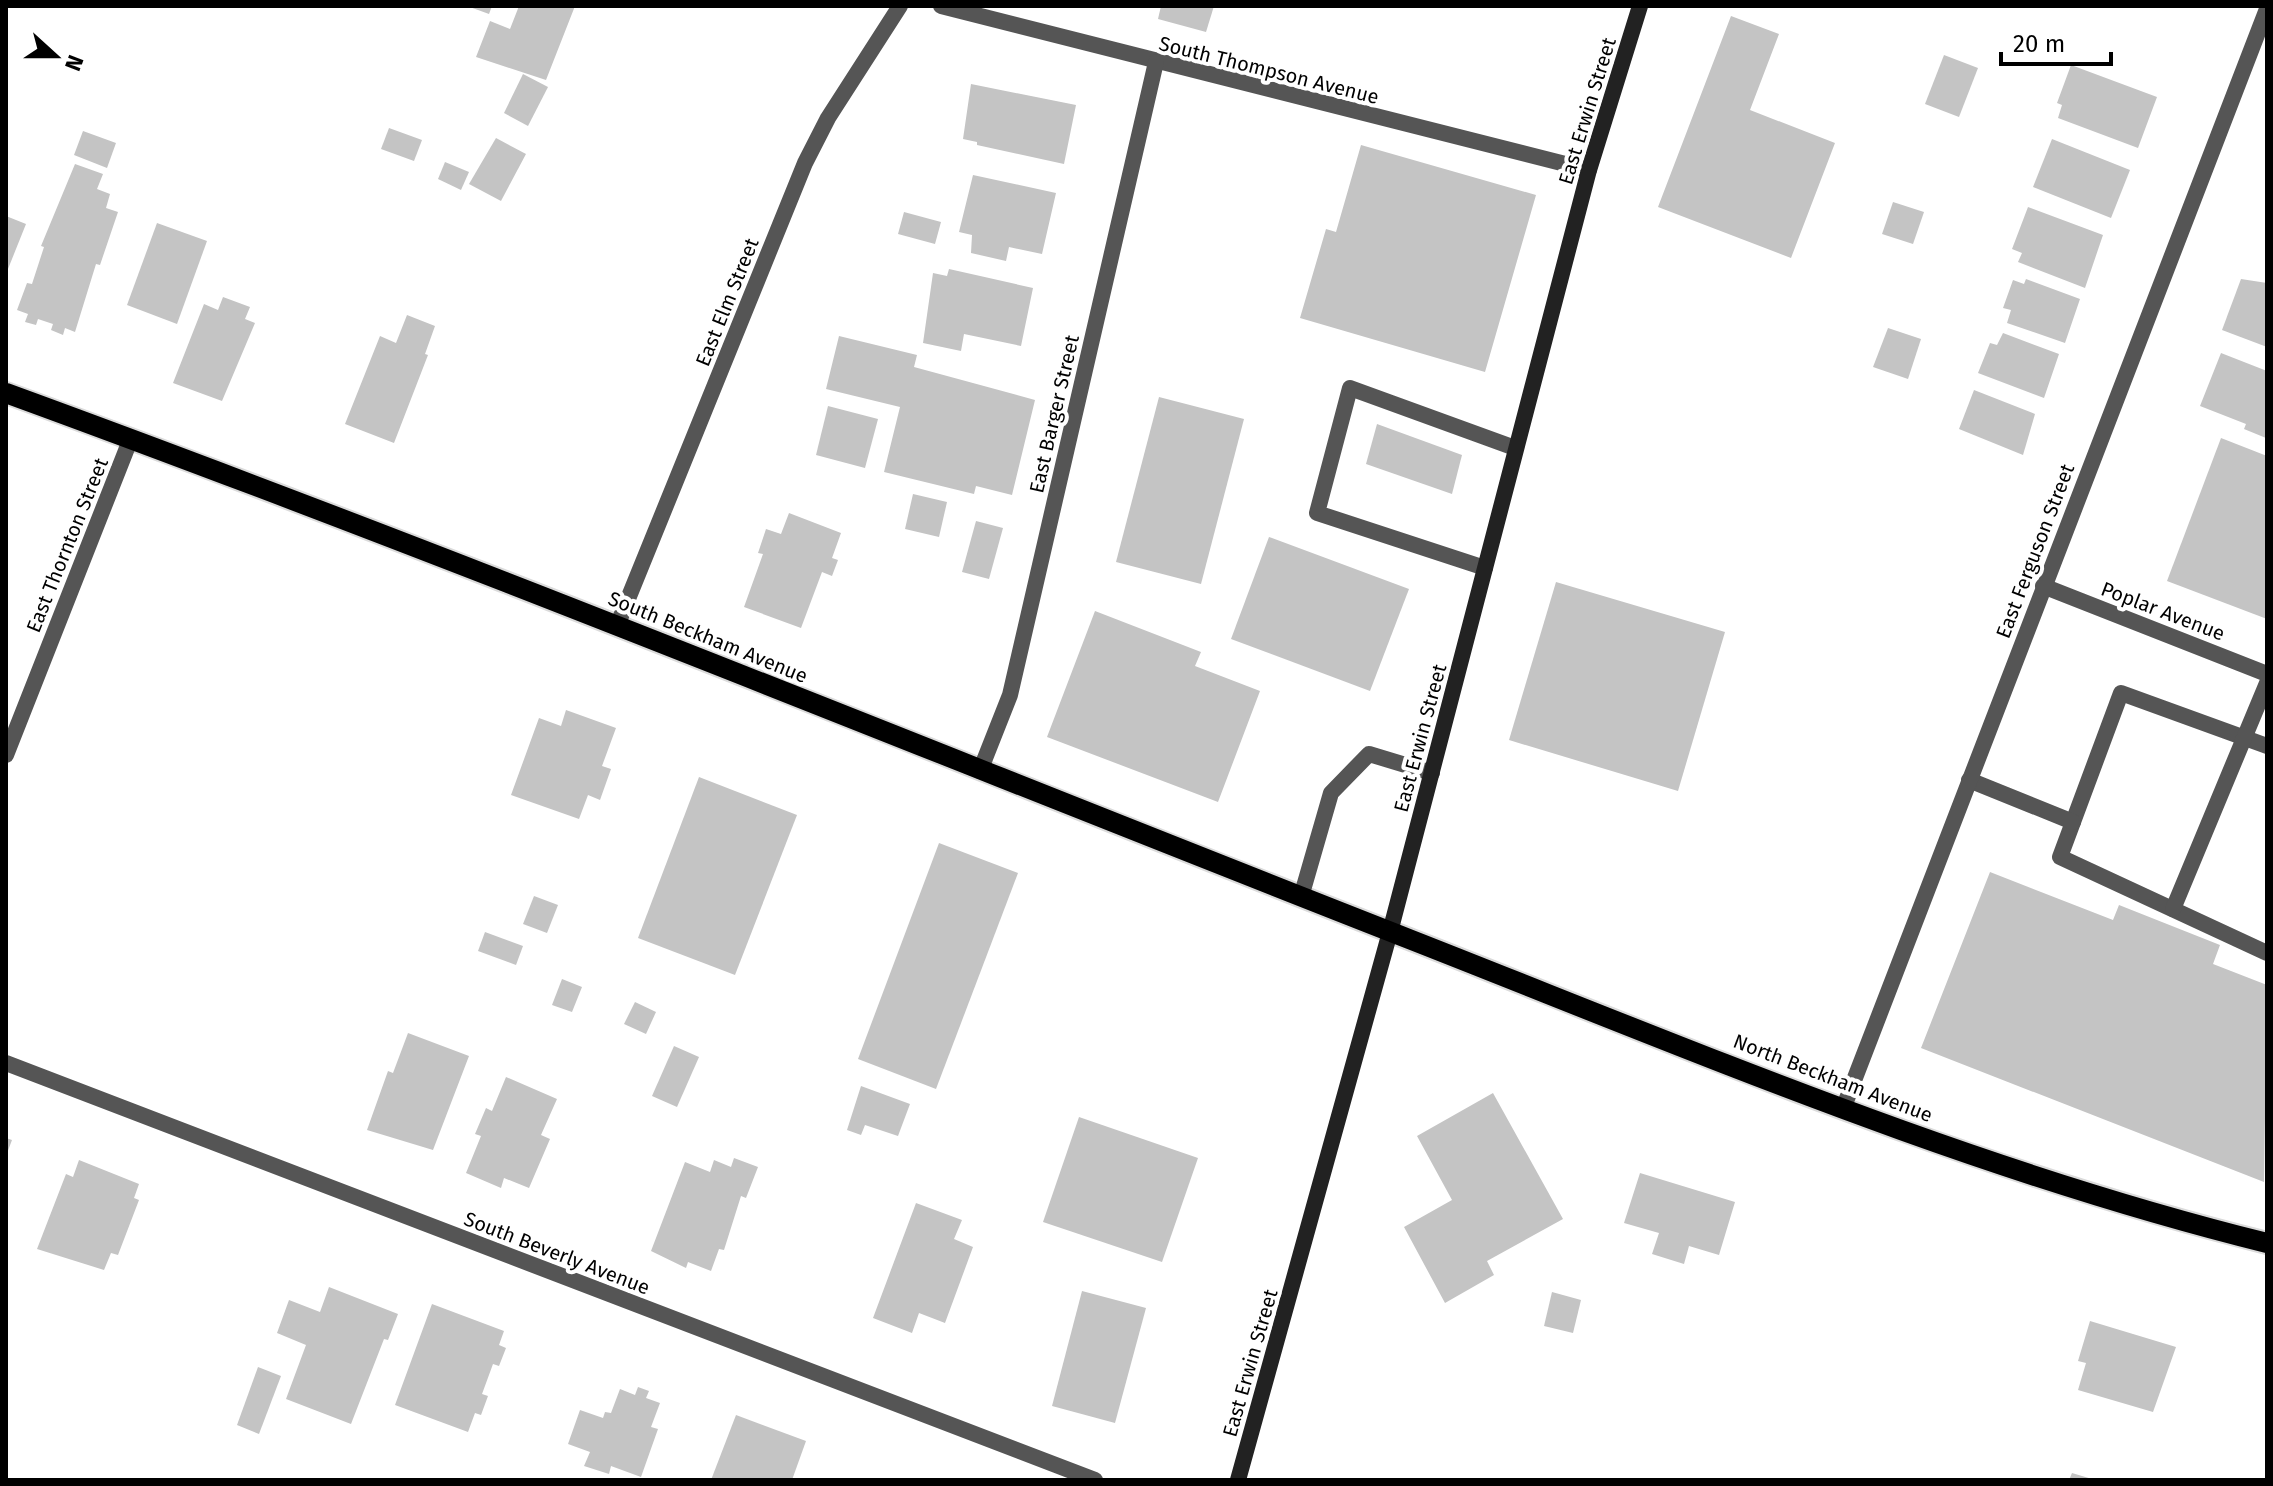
<svg xmlns="http://www.w3.org/2000/svg" width="2273" height="1486" font-family="'Fira Sans',sans-serif">
<style>
.building{fill:#c4c4c4}
.lines{fill:none;stroke-linecap:round;stroke-linejoin:round}
.primary-casing{stroke:#dbdbdb;stroke-width:24}
.service{stroke:#555;stroke-width:16}
.minor{stroke:#555;stroke-width:16}
.secondary{stroke:#222;stroke-width:16}
.primary{stroke:#000;stroke-width:20}
.labels{text-anchor:middle;dominant-baseline:central;stroke-width:8;stroke-linejoin:round;paint-order:stroke}
.street-label{font-size:20px;fill:#000;stroke:#fff}
</style>
<rect width="100%" height="100%" fill="#fff"/>
<!-- building -->
<g class="building">
<path d="M467,6h25l-3,8z"/>
<path d="M519,6h56l-29,74 -70,-23 14,-36 20,8z"/>
<path d="M1161,6h53l-8,26 -48,-13z"/>
<path d="M1731,16l48,18 -29,76 85,33 -44,115 -133,-51z"/>
<path d="M1944,55l34,13 -19,49 -34,-13z"/>
<path d="M2071,65l86,32 -19,51 -80,-30 4,-13 -5,-2z"/>
<path d="M523,74l25,13 -20,39 -24,-13z"/>
<path d="M971,84l105,21 -12,59 -87,-19v-3l-14,-3z"/>
<path d="M389,128l33,12 -8,21 -33,-12z"/>
<path d="M83,131l33,12 -9,25 -33,-13z"/>
<path d="M496,138l30,16 -25,47 -32,-17z"/>
<path d="M2052,139l78,31 -19,48 -78,-31z"/>
<path d="M1361,145l175,50 -51,177 -185,-54 26,-89 10,3z"/>
<path d="M445,162l24,10 -8,18 -23,-11z"/>
<path d="M75,164l28,10 -6,15 13,5 -4,14 12,4 -18,53 -4,-1 -21,68 -10,-4 -2,7 -12,-5 2,-6 -15,-5 -2,6 -11,-3 3,-8 -11,-4 10,-27 5,1 12,-37 -3,-1z"/>
<path d="M973,175l83,18 -14,61 -33,-7 -3,14 -35,-8 1,-18 -13,-3z"/>
<path d="M1893,202l31,10 -11,32 -31,-10z"/>
<path d="M2028,207l75,28 -18,53 -67,-26 4,-9 -10,-4z"/>
<path d="M904,212l37,10 -6,22 -37,-10z"/>
<path d="M6,216l20,8 -20,50z"/>
<path d="M157,223l50,18 -30,83 -50,-19z"/>
<path d="M949,269l84,19 -12,58 -57,-12 -3,17 -38,-8 10,-70 14,3z"/>
<path d="M2026,279l54,20 -15,44 -58,-20 4,-13 -8,-2 10,-28 11,4z"/>
<path d="M2241,279l26,4v64l-45,-17z"/>
<path d="M223,297l27,10 -5,12 10,4 -33,78 -49,-18 31,-79 14,6z"/>
<path d="M407,315l28,11 -10,28 3,1 -34,88 -49,-19 35,-88 16,7z"/>
<path d="M1888,328l33,11 -13,40 -35,-12z"/>
<path d="M2003,333l56,21 -15,44 -66,-25 12,-30 7,2z"/>
<path d="M839,336l78,19 -3,12 121,33 -23,95 -36,-9 -2,8 -90,-22 16,-65 -74,-18z"/>
<path d="M2221,353l46,18 -1,67 -22,-9 2,-5 -46,-18z"/>
<path d="M1974,390l61,24 -12,41 -64,-26z"/>
<path d="M1159,397l85,22 -43,165 -85,-22z"/>
<path d="M828,406l50,13 -13,49 -49,-13z"/>
<path d="M1377,424l85,31 -10,39 -86,-30z"/>
<path d="M2221,438l46,18v163l-100,-38z"/>
<path d="M913,494l34,8 -8,35 -34,-8z"/>
<path d="M789,513l52,20 -9,25 6,2 -6,16 -10,-4 -21,56 -57,-21 19,-53 -5,-1 8,-24 15,5z"/>
<path d="M976,521l27,7 -14,51 -27,-7z"/>
<path d="M1269,537l140,52 -39,102 -139,-52z"/>
<path d="M1556,582l169,50 -47,159 -169,-51z"/>
<path d="M1095,611l106,41 -6,14 65,25 -42,111 -171,-65z"/>
<path d="M566,710l50,18 -14,38 9,3 -11,31 -12,-5 -9,24 -68,-24 28,-77 22,8z"/>
<path d="M699,777l98,38 -62,160 -97,-37z"/>
<path d="M939,843l79,30 -82,216 -78,-30z"/>
<path d="M1990,872l123,48 6,-15 101,40 -7,19 54,21 -3,197 -343,-134z"/>
<path d="M534,896l24,9 -11,28 -24,-9z"/>
<path d="M485,932l38,14 -7,19 -38,-14z"/>
<path d="M562,979l20,8 -10,25 -20,-7z"/>
<path d="M635,1002l21,10 -10,22 -22,-10z"/>
<path d="M408,1033l61,23 -36,94 -66,-20 21,-59 5,2z"/>
<path d="M674,1046l25,11 -22,50 -25,-11z"/>
<path d="M506,1077l51,22 -16,36 9,4 -21,49 -25,-10 -3,10 -35,-15 15,-37 -6,-2 11,-26 6,3z"/>
<path d="M861,1086l49,18 -12,32 -33,-11 -4,10 -14,-5z"/>
<path d="M1493,1093l70,126 -76,42 7,14 -49,28 -41,-76 48,-27 -35,-64z"/>
<path d="M1079,1117l119,41 -36,104 -119,-40z"/>
<path d="M6,1138l6,2 -6,16z"/>
<path d="M734,1158l24,9 -12,31 -5,-2 -17,54 -5,-1 -8,22 -23,-9 -2,6 -35,-17 34,-89 25,10 4,-12 17,7z"/>
<path d="M79,1160l60,24 -5,14 5,2 -21,55 -7,-2 -7,17 -67,-21 29,-75 7,3z"/>
<path d="M1640,1173l95,29 -16,53 -30,-9 -5,18 -32,-10 7,-21 -35,-10z"/>
<path d="M916,1203l46,17 -8,19 19,8 -28,76 -26,-10 -7,20 -39,-15z"/>
<path d="M329,1287l69,27 -10,26 -4,-1 -33,85 -65,-25 20,-54 -29,-12 12,-33 31,12z"/>
<path d="M1082,1291l64,17 -31,115 -63,-17z"/>
<path d="M1552,1292l29,8 -8,33 -29,-7z"/>
<path d="M432,1304l72,27 -5,14 7,3 -7,18 -6,-2 -11,30 6,2 -7,19 -6,-2 -7,19 -73,-27z"/>
<path d="M2090,1321l86,26 -23,65 -75,-22 8,-27 -8,-2z"/>
<path d="M258,1367l23,9 -22,58 -22,-9z"/>
<path d="M638,1387l11,4 -3,7 14,5 -9,24 7,2 -17,48 -30,-11 -2,8 -25,-8 6,-14 -22,-8 12,-34 23,8 2,-6 6,1 9,-24 15,6z"/>
<path d="M736,1415l70,26 -14,39h-81z"/>
<path d="M2072,1473l20,6v1h-23z"/>
</g>
<g class="lines">
<!-- primary casing -->
<g class="primary-casing">
<path id="primary" d="M6,393c471,172 936,363 1403,546 283,111 563,231 858,304"/>
</g>
<!-- service -->
<g class="service">
<path d="M1485,568l-168,-55 33,-125 165,60"/>
<path d="M2267,746l-146,-53 -61,164 207,96"/>
<path d="M1969,780l104,42"/>
<path d="M1301,897l30,-104 38,-39 63,19"/>
<path d="M2173,909l94,-226"/>
</g>
<!-- minor -->
<g class="minor">
<path d="M941,6l648,164"/>
<path d="M2043,586l224,88"/>
<path d="M617,626l188,-463 23,-45 72,-112"/>
<path d="M6,755l125,-317"/>
<path d="M980,771l30,-76 146,-633"/>
<path d="M6,1063l1089,417"/>
<path d="M1843,1109l424,-1100"/>
</g>
<!-- secondary -->
<path class="secondary" d="M1238,1480l152,-548 199,-762 51,-164"/>
<!-- primary -->
<use href="#primary" class="primary"/>
</g>
<g class="labels">
<!-- street labels -->
<g class="street-label">
<text transform="translate(1269 70) rotate(14)">South Thompson Avenue</text>
<text transform="translate(1587 111) rotate(-73)">East Erwin Street</text>
<text transform="translate(727 302) rotate(-68)">East Elm Street</text>
<text transform="translate(1054 414) rotate(-77)">East Barger Street</text>
<text transform="translate(67 545) rotate(-68)">East Thornton Street</text>
<text transform="translate(2035 551) rotate(-69)">East Ferguson Street</text>
<text transform="translate(2163 611) rotate(21)">Poplar Avenue</text>
<text transform="translate(708 637) rotate(22)">South Beckham Avenue</text>
<text transform="translate(1420 738) rotate(-75)">East Erwin Street</text>
<text transform="translate(1833 1078) rotate(21)">North Beckham Avenue</text>
<text transform="translate(557 1253) rotate(21)">South Beverly Avenue</text>
<text transform="translate(1250 1363) rotate(-74)">East Erwin Street</text>
</g>
</g>
<!-- border -->
<rect width="2273" height="1486" fill="none" stroke="#000000" stroke-width="16"/>
<!-- north arrow -->
<g transform="translate(56 56) rotate(111)" stroke="#ffffff" stroke-width="6" paint-order="stroke">
<path d="M0-6L14 30L0 20L-14 30Z" fill="#000000"/>
<text y="-12" font-size="22" font-weight="bold" text-anchor="middle" fill="#000000">N</text>
</g>
<!-- scale -->
<path d="M2001 52v12h110v-12" fill="none" stroke="#000000" stroke-width="4"/>
<text x="2013" y="52" font-size="24" fill="#000000" stroke="#ffffff" stroke-width="6" paint-order="stroke">20 m</text>
</svg>
